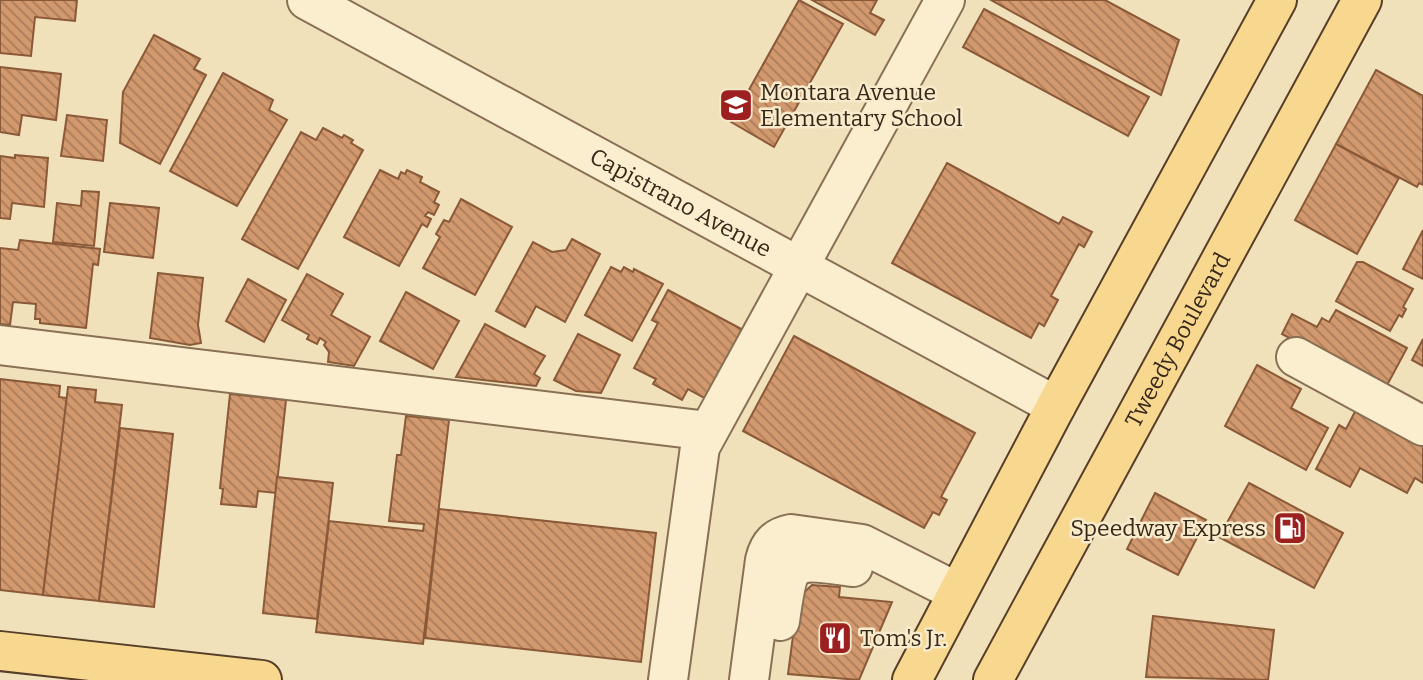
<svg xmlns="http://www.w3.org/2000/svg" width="1423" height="680" font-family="Bitter,serif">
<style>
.building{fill:url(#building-back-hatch);stroke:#8a5938;stroke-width:2}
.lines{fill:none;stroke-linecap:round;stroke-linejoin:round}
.minor-casing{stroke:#897054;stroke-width:42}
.major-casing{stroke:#563e29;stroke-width:42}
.minor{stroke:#fbeece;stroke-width:38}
.major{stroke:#f8d88e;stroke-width:38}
.labels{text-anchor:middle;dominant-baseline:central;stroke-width:5;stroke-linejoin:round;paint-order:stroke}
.poi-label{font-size:23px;fill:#37281a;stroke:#f8ebcb;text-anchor:start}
.street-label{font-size:23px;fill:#37281a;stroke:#f8ebcb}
</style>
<defs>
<pattern id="building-back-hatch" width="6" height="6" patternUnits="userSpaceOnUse" patternTransform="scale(1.75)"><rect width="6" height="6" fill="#d2986e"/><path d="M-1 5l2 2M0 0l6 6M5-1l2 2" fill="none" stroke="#ab7c5a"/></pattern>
</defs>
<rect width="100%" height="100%" fill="#f1e1bb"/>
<!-- building -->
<g class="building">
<path d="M0,0h77l-2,21 -40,-4 -4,39 -31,-3z"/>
<path d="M799,0l44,24 -69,123 -43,-25z"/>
<path d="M812,0h65l-7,13 14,7 -9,15z"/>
<path d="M991,0h114l74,40 -18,55z"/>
<path d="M984,9l165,88 -21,39 -165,-89z"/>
<path d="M154,35l46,24 -6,10 12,6 -46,89 -40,-21 3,-51z"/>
<path d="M0,67l61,7 -5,46 -34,-5 -3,20 -19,-3z"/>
<path d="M1376,70l47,26v89l-4,-2 -2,4 -81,-43z"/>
<path d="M223,73l50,27 -4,10 18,10 -50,86 -67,-35z"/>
<path d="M67,115l40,5 -4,41 -42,-5z"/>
<path d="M323,128l19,10 2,-3 9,5 -2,3 12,7 -65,119 -56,-30 59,-107 15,8z"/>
<path d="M1336,144l63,34 -42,76 -62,-34z"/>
<path d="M15,155l33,3 -4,49 -32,-4 -2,16 -10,-1v-62l15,2z"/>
<path d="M947,163l112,61 4,-7 29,15 -8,15 -5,-3 -28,52 7,4 -14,26 -5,-3 -8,15 -139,-75z"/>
<path d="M380,170l18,9 3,-7 4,2 2,-4 15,7 -2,5 19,10 -5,10 5,3 -5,10 -6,-3 -3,4 6,3 -4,8 -5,-3 -23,42 -55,-29z"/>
<path d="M82,191l17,1 -5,54 -41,-4 4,-39 24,3z"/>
<path d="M461,199l51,28 -37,68 -52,-27 17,-31 -4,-3 8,-14 5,2z"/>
<path d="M110,203l49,5 -6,50 -49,-6z"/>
<path d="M1423,230v49l-20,-10z"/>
<path d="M572,239l28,15 -35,68 -29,-16 -11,21 -29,-16 37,-69 19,10 14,-2z"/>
<path d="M20,240l80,9 -2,16 -5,-1 -7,64 -46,-5v-4h-5l1,-15 -23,-2 -3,23 -10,-1v-76l18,2z"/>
<path d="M1357,262h6l50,27 -10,18 3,2 -4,8 -3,-2 -9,16 -54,-30z"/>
<path d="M611,267l10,5 3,-5 9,5 1,-3 29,15 -31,57 -47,-26z"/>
<path d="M158,273l45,5 -5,47 3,18 -11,2 -40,-7z"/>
<path d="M307,274l36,20 -12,21 39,22 -16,29 -26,-4 1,-10 -5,-7 2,-3 -6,-4 -3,6 -10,-5 2,-4 -27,-15z"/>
<path d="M248,279l38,21 -22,42 -38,-21z"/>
<path d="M668,290l77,41 -37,69 -20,-11 -6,11 -29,-16 3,-5 -22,-11 24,-45 -6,-3z"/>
<path d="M406,292l53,29 -26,48 -53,-28z"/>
<path d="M1336,310l71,38 -22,41 -103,-55 10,-20 25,13 5,-9 7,4z"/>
<path d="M485,324l60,32 -11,18 6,4 -4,8 -80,-9z"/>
<path d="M578,334l42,21 -19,38 -25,-2 -22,-11z"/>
<path d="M794,336l181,97 -34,64 6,3 -8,15 -6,-3 -9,16 -181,-97z"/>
<path d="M1423,339v27l-11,-6z"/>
<path d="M1257,365l44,24 -10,19 37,20 -22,42 -81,-44z"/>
<path d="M0,379l60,7 -1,11 8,1 -24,197 -43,-5z"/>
<path d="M68,387l28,3 -1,12 27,3 -23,196 -56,-6z"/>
<path d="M230,394l56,6 -10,93 -18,-2 -2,16 -35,-3 2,-15 -3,-1z"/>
<path d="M1360,402l63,33v48l-8,-5 -8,15 -47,-25 -10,19 -34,-18 23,-44 7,4z"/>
<path d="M406,416l43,4 -26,224 -107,-12 13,-111 94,10 1,-7 -35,-3 8,-66h4z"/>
<path d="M120,428l53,6 -19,173 -55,-6z"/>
<path d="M277,477l56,6 -16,136 -54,-6z"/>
<path d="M1249,483l94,50 -29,55 -95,-51z"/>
<path d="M1155,493l51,27 -28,55 -51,-26z"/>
<path d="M439,509l217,24 -15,129 -216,-24z"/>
<path d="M812,585l28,2 -1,10 53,5 -33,78 -71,-6 10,-76z"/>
<path d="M1153,616l121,14 -6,50 -122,-3z"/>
</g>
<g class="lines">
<!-- minor casing -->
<g class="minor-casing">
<g id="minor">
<path id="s1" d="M307,0l749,406"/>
<path d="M0,345l708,86"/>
<path d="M1296,357l127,69"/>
<path d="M780,621c9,-64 9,-63 73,-54"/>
<path d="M668,680l32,-233 245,-447"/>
<path d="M749,680l16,-120c4,-16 11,-23 26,-26l71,10 95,48"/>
</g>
</g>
<!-- major casing -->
<g class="major-casing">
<g id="major">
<path d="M0,651l262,29"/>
<path d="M912,680l144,-274 221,-406"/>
<path id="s2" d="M993,680l369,-680"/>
</g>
</g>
<!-- minor -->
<use href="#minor" class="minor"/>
<!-- major -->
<use href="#major" class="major"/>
</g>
<!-- icons -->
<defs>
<g id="school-square" transform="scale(1.75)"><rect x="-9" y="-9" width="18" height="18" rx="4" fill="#9c2020" stroke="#f8ebcb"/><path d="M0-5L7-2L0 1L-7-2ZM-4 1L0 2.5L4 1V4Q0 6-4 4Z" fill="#fff"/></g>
<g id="fuel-square" transform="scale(1.75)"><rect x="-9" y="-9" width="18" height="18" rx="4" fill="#9c2020" stroke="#f8ebcb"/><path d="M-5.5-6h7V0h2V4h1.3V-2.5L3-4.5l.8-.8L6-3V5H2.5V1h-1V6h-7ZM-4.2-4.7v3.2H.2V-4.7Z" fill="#fff"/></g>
<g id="restaurant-square" transform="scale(1.75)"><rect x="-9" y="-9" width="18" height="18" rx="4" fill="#9c2020" stroke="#f8ebcb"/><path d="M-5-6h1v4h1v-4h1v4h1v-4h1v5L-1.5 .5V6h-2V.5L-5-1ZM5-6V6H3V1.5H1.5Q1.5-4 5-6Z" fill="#fff"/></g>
</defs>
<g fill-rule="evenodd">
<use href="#school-square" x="736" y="105"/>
<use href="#fuel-square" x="1290" y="528"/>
<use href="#restaurant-square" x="835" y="638"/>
</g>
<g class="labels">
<!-- poi labels -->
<g class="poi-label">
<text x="760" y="92">Montara Avenue<tspan x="760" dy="26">Elementary School</tspan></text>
<text x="1266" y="528" text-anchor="end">Speedway Express</text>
<text x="860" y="638">Tom's Jr.</text>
</g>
<!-- street labels -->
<g class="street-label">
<text stroke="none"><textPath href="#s1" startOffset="425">Capistrano Avenue</textPath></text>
<text stroke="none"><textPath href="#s2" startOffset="387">Tweedy Boulevard</textPath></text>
</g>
</g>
</svg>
